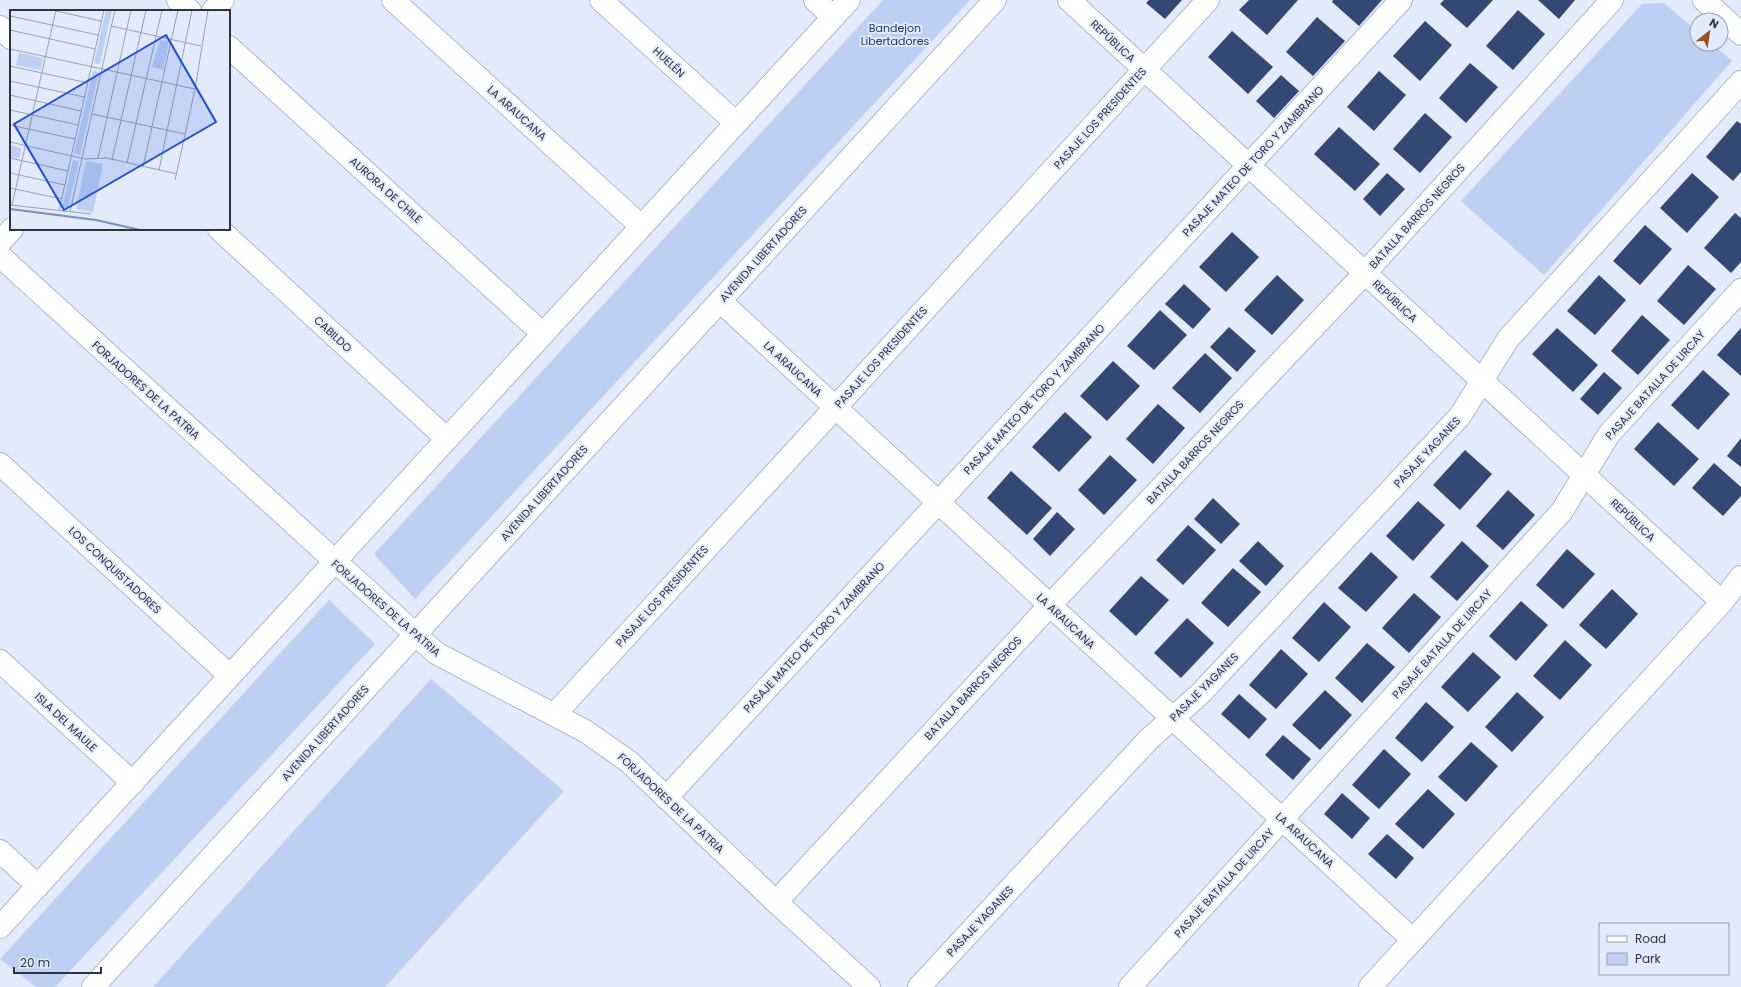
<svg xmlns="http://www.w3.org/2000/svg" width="1741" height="987" font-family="Poppins,sans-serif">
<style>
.green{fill:#bdcff3}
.building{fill:#344874}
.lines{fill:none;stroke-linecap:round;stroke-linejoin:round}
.street-casing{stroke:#aab8d4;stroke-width:24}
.street{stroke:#fff;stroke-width:22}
.labels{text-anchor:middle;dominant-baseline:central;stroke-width:4;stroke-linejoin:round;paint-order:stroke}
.park-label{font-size:11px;fill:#1c3571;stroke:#e2eafc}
.street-label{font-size:11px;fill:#2e333e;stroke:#e2eafc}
.inset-river{fill:none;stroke:#778ebf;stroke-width:2}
.inset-road{fill:none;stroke:#9aa1b0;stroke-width:1}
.view{fill:#1d4ed8;fill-opacity:0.15;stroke:#1d4ed8;stroke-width:2}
.inset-edge{fill:none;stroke:#2e333e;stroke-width:2}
</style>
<rect width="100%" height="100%" fill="#e2eafc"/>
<!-- green -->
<g class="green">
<path d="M883,0h87l-555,599 -41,-45z"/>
<path d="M1664,3l33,28v13h15l20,17 -188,214 -83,-74 181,-197z"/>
<path d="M329,600l46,44 -320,343h-19l-36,-28z"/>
<path d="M431,679l133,112 -179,196h-232z"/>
</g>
<!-- building -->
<g class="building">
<path d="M1149,0h33l-17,19 -19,-16z"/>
<path d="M1249,0h49l-31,35 -28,-25z"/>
<path d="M1333,0h49l-23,26 -27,-24z"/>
<path d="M1444,0h49l-26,28 -27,-24z"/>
<path d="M1538,0h37l-16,19z"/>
<path d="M1518,10l27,24 -32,36 -27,-24z"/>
<path d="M1317,17l28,24 -32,35 -27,-24z"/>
<path d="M1425,21l27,24 -32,36 -27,-25z"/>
<path d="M1232,31l41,36 -25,27 -40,-37z"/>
<path d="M1470,63l28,24 -32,36 -27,-25z"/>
<path d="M1379,71l27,24 -32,36 -27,-24z"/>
<path d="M1281,75l18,16 -25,27 -18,-17z"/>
<path d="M1425,113l27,24 -32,36 -27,-24z"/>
<path d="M1737,121l4,3v48l-8,9 -27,-24z"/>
<path d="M1339,127l41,37 -25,27 -41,-37z"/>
<path d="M1387,173l18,16 -25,27 -17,-17z"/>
<path d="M1692,173l27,24 -32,36 -27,-25z"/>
<path d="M1735,213l6,5v44l-10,11 -27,-25z"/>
<path d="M1645,225l27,24 -32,36 -27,-24z"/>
<path d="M1232,232l27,25 -33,35 -27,-25z"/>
<path d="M1688,265l28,24 -32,36 -27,-24z"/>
<path d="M1277,275l27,25 -32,35 -28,-25z"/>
<path d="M1599,275l27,25 -31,35 -28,-24z"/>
<path d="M1184,284l27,25 -18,20 -28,-25z"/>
<path d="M1160,310l27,25 -33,35 -27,-24z"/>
<path d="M1642,315l28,25 -32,35 -27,-24z"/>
<path d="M1229,327l27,24 -19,21 -27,-25z"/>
<path d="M1557,328l41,37 -25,27 -41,-38z"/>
<path d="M1741,328v48l-24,-21z"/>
<path d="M1205,353l27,25 -32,35 -28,-25z"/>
<path d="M1113,361l27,25 -33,35 -27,-25z"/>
<path d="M1703,370l27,24 -32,36 -27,-25z"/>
<path d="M1604,372l18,16 -24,27 -18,-16z"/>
<path d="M1158,404l27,24 -32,36 -27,-25z"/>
<path d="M1065,412l27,25 -33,35 -27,-25z"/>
<path d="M1658,422l41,37 -25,27 -40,-37z"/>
<path d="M1741,438v29l-14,-11z"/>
<path d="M1465,450l27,24 -32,36 -27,-25z"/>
<path d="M1110,455l27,25 -33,35 -26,-25z"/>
<path d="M1714,463l27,24v9l-18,20 -31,-28z"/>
<path d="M1011,471l41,37 -25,27 -40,-37z"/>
<path d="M1508,490l27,25 -32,35 -27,-24z"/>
<path d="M1213,498l27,26 -19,20 -27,-25z"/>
<path d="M1418,501l27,24 -32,36 -27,-25z"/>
<path d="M1057,512l18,17 -25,27 -17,-17z"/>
<path d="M1188,525l28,25 -33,35 -27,-25z"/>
<path d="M1258,541l26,25 -18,20 -27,-25z"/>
<path d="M1462,541l27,25 -32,35 -27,-24z"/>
<path d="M1567,549l28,25 -32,35 -27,-24z"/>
<path d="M1371,552l27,25 -32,35 -28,-24z"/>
<path d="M1233,568l28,24 -33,35 -27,-24z"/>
<path d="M1141,576l28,24 -33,36 -27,-25z"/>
<path d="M1612,589l26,25 -32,35 -27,-24z"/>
<path d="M1414,593l27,24 -32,36 -27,-25z"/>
<path d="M1521,601l27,24 -32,36 -27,-25z"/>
<path d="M1324,602l27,25 -32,35 -27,-24z"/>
<path d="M1187,618l27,25 -33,35 -27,-25z"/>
<path d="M1565,640l27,25 -32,35 -27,-24z"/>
<path d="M1367,643l28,24 -33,36 -27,-25z"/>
<path d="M1281,649l27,25 -32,35 -27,-24z"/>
<path d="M1473,652l28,25 -33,35 -27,-25z"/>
<path d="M1325,690l27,25 -32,35 -28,-25z"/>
<path d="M1517,692l27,25 -32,35 -27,-25z"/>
<path d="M1239,694l28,25 -18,20 -28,-25z"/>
<path d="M1426,702l28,25 -32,35 -27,-24z"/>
<path d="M1283,735l28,24 -18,21 -28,-25z"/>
<path d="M1471,742l27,24 -32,36 -28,-25z"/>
<path d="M1384,749l27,25 -32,35 -27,-24z"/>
<path d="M1428,789l27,25 -32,35 -28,-25z"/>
<path d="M1342,793l28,25 -18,21 -28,-25z"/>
<path d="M1387,834l27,24 -18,21 -28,-25z"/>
</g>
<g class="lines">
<!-- street casing -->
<g class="street-casing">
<g id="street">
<path d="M178,0l12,11"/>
<path d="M393,0l248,226"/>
<path d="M601,0l135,123"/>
<path d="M815,0l18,17"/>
<path d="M1069,0l653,602"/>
<path d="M1704,0l37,34"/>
<path d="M213,11l10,-11"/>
<path d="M0,27l11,11"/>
<path d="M229,47l314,287"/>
<path d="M219,229l228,210"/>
<path d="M0,242l12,-13"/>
<path d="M0,256l436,397 149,78 43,30 148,141 93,85"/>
<path d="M720,301l693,639"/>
<path d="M0,464l230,212"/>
<path d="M0,661l133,122"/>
<path d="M554,715l654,-715"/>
<path d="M666,798l735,-798"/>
<path d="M0,851l38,35"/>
<path d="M776,902l274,-297 315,-332 247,-273"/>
<path d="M0,927l849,-927"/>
<path d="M93,987l902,-987"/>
<path d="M919,987l230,-248 51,-45 260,-278 48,-77 233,-257"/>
<path d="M1130,987l432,-476 47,-77 132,-144"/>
<path d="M1370,987l352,-385 19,-25"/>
</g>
</g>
<!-- street -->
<use href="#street" class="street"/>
</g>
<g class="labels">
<!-- park labels -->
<g class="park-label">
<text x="895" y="28">Bandejon<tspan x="895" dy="13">Libertadores</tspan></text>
</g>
<!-- street labels -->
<g class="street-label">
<text transform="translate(1113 41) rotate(43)">REPÚBLICA</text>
<text transform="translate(669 62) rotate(43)">HUELÉN</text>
<text transform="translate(517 113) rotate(42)">LA ARAUCANA</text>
<text transform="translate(1100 118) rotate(-48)">PASAJE LOS PRESIDENTES</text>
<text transform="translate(1253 161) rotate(-47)">PASAJE MATEO DE TORO Y ZAMBRANO</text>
<text transform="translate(386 190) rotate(42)">AURORA DE CHILE</text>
<text transform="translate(1417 216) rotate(-48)">BATALLA BARROS NEGROS</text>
<text transform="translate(763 254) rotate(-48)">AVENIDA LIBERTADORES</text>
<text transform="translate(1395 301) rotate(43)">REPÚBLICA</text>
<text transform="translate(333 334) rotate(43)">CABILDO</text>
<text transform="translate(881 357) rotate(-48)">PASAJE LOS PRESIDENTES</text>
<text transform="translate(793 369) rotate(43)">LA ARAUCANA</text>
<text transform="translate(1655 385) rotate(-48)">PASAJE BATALLA DE LIRCAY</text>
<text transform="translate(146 390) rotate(42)">FORJADORES DE LA PATRIA</text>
<text transform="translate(1034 399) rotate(-47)">PASAJE MATEO DE TORO Y ZAMBRANO</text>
<text transform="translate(1195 452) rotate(-47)">BATALLA BARROS NEGROS</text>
<text transform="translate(1427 452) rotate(-47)">PASAJE YAGANES</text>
<text transform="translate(544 493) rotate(-48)">AVENIDA LIBERTADORES</text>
<text transform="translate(1633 520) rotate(43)">REPÚBLICA</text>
<text transform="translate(115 570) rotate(43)">LOS CONQUISTADORES</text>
<text transform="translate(662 596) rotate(-48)">PASAJE LOS PRESIDENTES</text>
<text transform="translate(386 608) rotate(41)">FORJADORES DE LA PATRIA</text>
<text transform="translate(1066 621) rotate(43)">LA ARAUCANA</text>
<text transform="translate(814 637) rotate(-47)">PASAJE MATEO DE TORO Y ZAMBRANO</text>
<text transform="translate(1442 644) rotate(-48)">PASAJE BATALLA DE LIRCAY</text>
<text transform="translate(1204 687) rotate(-45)">PASAJE YAGANES</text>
<text transform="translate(973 688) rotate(-47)">BATALLA BARROS NEGROS</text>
<text transform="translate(66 722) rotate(43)">ISLA DEL MAULE</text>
<text transform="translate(325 733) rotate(-48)">AVENIDA LIBERTADORES</text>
<text transform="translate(671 803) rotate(43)">FORJADORES DE LA PATRIA</text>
<text transform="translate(1305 840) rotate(43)">LA ARAUCANA</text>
<text transform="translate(1224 883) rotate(-48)">PASAJE BATALLA DE LIRCAY</text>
<text transform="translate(980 921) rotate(-47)">PASAJE YAGANES</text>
</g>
</g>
<!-- overview -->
<g transform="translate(10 10)">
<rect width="220" height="220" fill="#e2eafc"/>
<path d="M96,0h6l-12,54 -6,-1zM150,30l9,1 -6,29 -11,-3zM9,43l24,5 -3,12 -24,-5zM83,61l6,1 -19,83 -6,-2zM0,135l11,3 -1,10 -10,-1zM63,150l6,1 -11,47h-6zM76,151l17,3 -10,48 -17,-3z" fill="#bdcff3"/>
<path class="inset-river" d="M0,199l86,11 44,10"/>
<path class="inset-road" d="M46,1l45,10M0,6l88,19M101,16l90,20M0,20l85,19M0,39l185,40M0,56l78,17M0,71l74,16M0,85l71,16M0,100l68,15M82,104l93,20M0,115l65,14M0,132l75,17 22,-1 70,16M0,148l58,13M88,148l33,-148M102,150l34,-150M117,153l35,-153M133,157l35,-157M149,160l33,-160M0,163l55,12M165,170l20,-91 13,-79M0,178l52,11M0,195l81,9M2,195l44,-195M49,201l45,-201M60,202l45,-202"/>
<path class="view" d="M156,25l50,87 -152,88 -50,-86z"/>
<rect width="220" height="220" class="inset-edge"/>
</g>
<!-- legend -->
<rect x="1599" y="923" width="130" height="52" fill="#e2eafc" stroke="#9aa1b0"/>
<rect x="1607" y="936" width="20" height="6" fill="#ffffff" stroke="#9aa1b0"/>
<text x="1635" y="943" font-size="12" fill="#2e333e">Road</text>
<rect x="1607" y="953" width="20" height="12" fill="#bdcff3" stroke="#9aa1b0"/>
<text x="1635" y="963" font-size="12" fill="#2e333e">Park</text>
<!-- north arrow -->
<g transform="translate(1709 32) rotate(30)"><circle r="19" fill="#e2eafc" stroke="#9aa1b0"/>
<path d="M0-3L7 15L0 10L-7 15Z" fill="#93521f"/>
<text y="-6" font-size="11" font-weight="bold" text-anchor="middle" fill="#2e333e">N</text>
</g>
<!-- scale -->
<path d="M14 967v6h87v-6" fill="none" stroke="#2e333e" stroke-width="2"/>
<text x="20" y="967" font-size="12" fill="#2e333e" stroke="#e2eafc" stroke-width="3" paint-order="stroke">20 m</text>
</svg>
